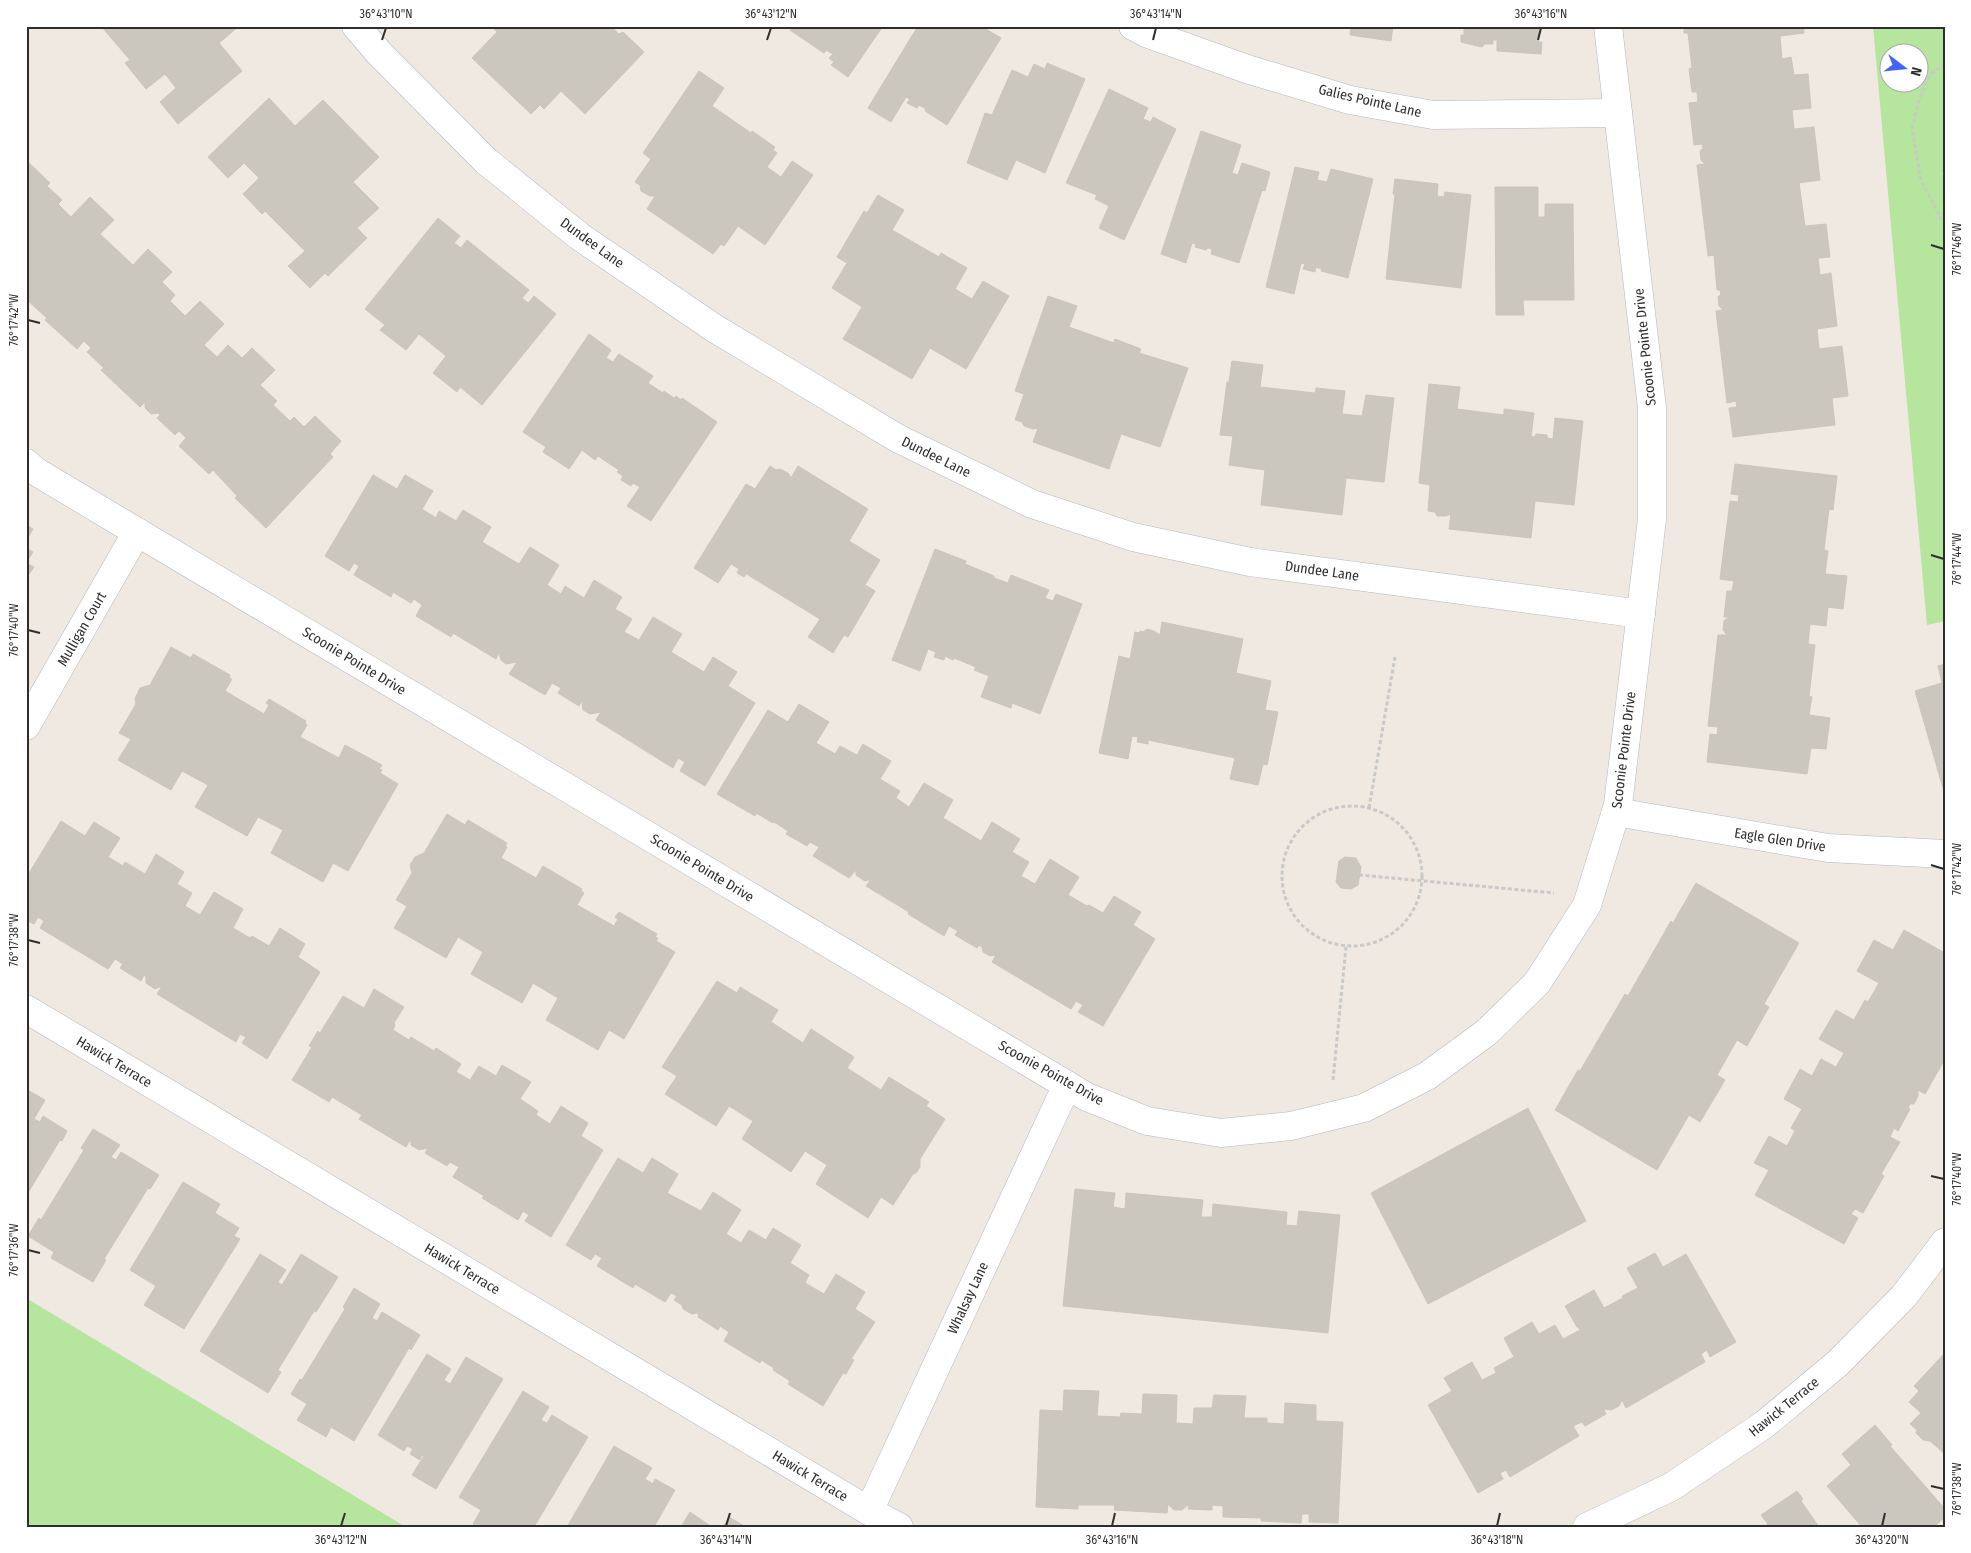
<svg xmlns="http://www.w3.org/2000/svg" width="1971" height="1553" font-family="'Fira Sans Condensed',sans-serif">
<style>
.green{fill:#b6e59e;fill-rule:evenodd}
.building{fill:#cbc7bf;stroke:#cbc5ba}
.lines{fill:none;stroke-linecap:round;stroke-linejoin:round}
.street-casing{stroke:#b4b7c1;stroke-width:29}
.path{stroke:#c9c9c9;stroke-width:3;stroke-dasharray:4 2.5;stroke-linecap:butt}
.street{stroke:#fff;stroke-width:28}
.ticks{fill:none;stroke:#2e2e2e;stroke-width:2}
.labels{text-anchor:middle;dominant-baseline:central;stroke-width:4;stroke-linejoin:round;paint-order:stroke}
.street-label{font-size:14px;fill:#2e2e2e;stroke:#fff}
.neatline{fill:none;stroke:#2e2e2e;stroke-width:2}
.ticks-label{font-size:12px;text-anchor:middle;fill:#2e2e2e}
</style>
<rect width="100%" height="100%" fill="#efe9e1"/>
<!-- green -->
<g class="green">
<path d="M1873,26h72v144l-3,4 3,2v445l-18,4zM1888,52h30v30h-30z"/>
<path d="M26,1298l380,229h-380z"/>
</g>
<!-- building -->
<g class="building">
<path d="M101,26h138l-20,17 23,28 -64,53 -18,-22 16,-14 -11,-14 -19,15 -21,-26 5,-3z"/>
<path d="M491,26h120l8,8 4,-2 21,20 -59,62 -24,-23 -17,18 -4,-4 -9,9 -59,-56 25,-26z"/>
<path d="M793,26h90l-35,51 -17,-12 3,-3 -5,-4 4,-4 -7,-4 -2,3 -34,-23z"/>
<path d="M918,26h63l20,12 -54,87 -22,-14 1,-2 -7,-4 -2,3 -10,-5 3,-4 -4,-2 -15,25 -23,-14z"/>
<path d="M1351,26h42l-2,15 -41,-6z"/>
<path d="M1464,26h75l-1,16h4l-1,12 -44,-3v-11h-4v4h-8l-3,3 -21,-5v-7h3z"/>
<path d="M1684,26h119l1,7 -24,3 2,23 9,-2 3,18 14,-1 3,34 -19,2 2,19 20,-2 6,53 -21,3 6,43 21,-2 4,33 -12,1 2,17 11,-2 6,53 -20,3 2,20 23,-3 6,50 -16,2 3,27 -102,12 -4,-29 8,-1 -1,-6 -9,2 -11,-92 7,-1 -4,-4 -1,-9 3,-3 -1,-4h-3l-3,-35 -6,1 -11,-91 8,-1 -4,-4 -1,-9 3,-3 -1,-4 -8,1 -5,-42 9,-1 -1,-10h-5l-3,-23 3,-1 -4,-35h-4z"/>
<path d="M1047,63l38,16 -40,94 -29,-13 -9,20 -40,-17 18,-50 7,2 20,-45 16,7 6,-13 11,5z"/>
<path d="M699,71l25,17 -12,18 39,27 1,-2 23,16 -2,3 4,3 -10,14 14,10 11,-16 21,14 -48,70 -27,-19 -14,20 -3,-2 -8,10 -66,-45 8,-13h-5l-9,-5 -1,-6 -5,-3 16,-23 -8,-6z"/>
<path d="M1109,89l39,19 -5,11 8,3 2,-5 23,12 -52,111 -25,-12 10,-22 -14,-7 2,-4 -31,-12z"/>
<path d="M269,98l26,28 28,-26 56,57 -26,25 26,26 -22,20 10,10 -39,38 -3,-3 -15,15 -22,-22 17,-15 -40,-40 -3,3 -19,-20 16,-16 -15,-15 -16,15 -20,-21z"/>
<path d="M1201,131l40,14 -9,28 6,2 4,-12 28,9 -5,19 -3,-1 -23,73 -28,-9 1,-5 -4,-1 -2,2 -11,-3 1,-3 -4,-1 -6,20 -25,-9z"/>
<path d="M26,160l24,23 -3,3 15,14 -4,4 13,13 19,-20 24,23 -14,14 33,31 15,-16 24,23 -10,10 13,13 -5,6 15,15 15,-15 24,23 -20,21 13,12 11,-12 14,13 10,-10 23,22 -15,15 17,16 -4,4 17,16 4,-4 10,10 11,-11 26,25 -11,13 3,3 -67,71 -31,-30 2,-2 -24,-26 -4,4 -30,-28 7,-8 -7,-7 -4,4 -18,-17 3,-3 -2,-2 -7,1 -6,-6v-6l-5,5 -39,-37 3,-2 -17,-16 4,-4 -7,-7 -7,8 -32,-29 2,-2 -21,-19z"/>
<path d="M1295,167l24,5 -2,8 10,2 4,-13 42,10 -25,99 -27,-7 1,-2 -6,-2 -1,5 -12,-3 2,-5 -4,-1 -7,31 -28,-7z"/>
<path d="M1395,179l43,5 -1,12 7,1 1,-5 26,3 -10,93 -75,-9 9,-85h-2z"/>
<path d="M1495,187h43v30h7v-13h28l1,96h-51l1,15h-28z"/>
<path d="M878,195l26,15 -12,20 47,27 2,-4 26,15 -12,21 17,10 11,-18 26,15 -43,73 -36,-21 -18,31 -69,-40 19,-32 -30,-19 15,-25 -10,-6 27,-46 3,2z"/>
<path d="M438,218l22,18 -6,7 7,5 6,-8 62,50 -7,8 6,5 6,-7 22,18 -74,91 -22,-18 -3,5 -24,-19 13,-17 -27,-22 -13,16 -26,-20 5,-5 -20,-16z"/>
<path d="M1048,296l29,10 -8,21 45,16 1,-4 26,10 -2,4 49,15 -28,79 -39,-13 -12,35 -76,-27 5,-14 -5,1 -9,-3 -2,-4 -7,-2 9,-26 -9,-3z"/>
<path d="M589,334l22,16 -5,8 7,4 6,-8 34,22 -5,7 15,10 1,-2 10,7 2,-2 5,4 1,-2 35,24 -66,99 -24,-15 13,-19 -7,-4 -2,3 -10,-6 2,-4 -6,-4 2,-2 -21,-14 -3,4 -13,-10 -13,19 -26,-17 3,-5 -23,-15z"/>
<path d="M1232,361l31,4 -3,22 55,6 1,-5 29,3 -3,23 20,2 4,-21 28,3 -10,84 -38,-4 -4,37 -81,-10 4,-35 -36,-5 4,-29 -13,-1 7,-53h2z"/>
<path d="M1429,384l31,3 -3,22 47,6v-6l30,4 -3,23 4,1 1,-3 11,1v3l6,1 2,-21 28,3 -9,84 -39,-4 -4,37 -82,-9 2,-15 -5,2h-9l-2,-4 -7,-1 2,-26 -11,-2z"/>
<path d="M1735,464l102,12 -4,34 -4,-1 -5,41 4,1 -3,23 22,2 -4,33 -15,-2 -2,19 -16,-2 -2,20 7,1 -6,51 3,1 -3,18 21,3 -4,31 -15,-1 -4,26 -100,-12 3,-28 7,1 1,-8 -10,-1 10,-91h9l-4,-5 1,-9 5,-4h-5l3,-26h5l2,-10 -14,-2 10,-78 8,1 1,-7 -8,-1z"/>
<path d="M770,466l6,4 4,-1 8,4 3,5 7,-12 70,43 -19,32 31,19 -15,25 10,6 -27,46 -4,-2 -11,18 -25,-16 12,-18 -72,-44 -1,-2 -3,4 -7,-4 2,-4 -8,-5 -13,19 -24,-15 52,-84 9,5z"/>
<path d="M373,475l24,14 8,-14 28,16 -11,18 14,9 3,-7 17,10 7,-11 28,17 -9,15 37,22 11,-17 29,18 -12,20 14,9 4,-8 19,12 10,-18 28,17 -7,12 17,10 -8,13 15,8 14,-23 29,17 -11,18 33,20 9,-15 24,15 -9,14 27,17 -50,83 -25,-15 5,-9 -7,-4 -5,10 -77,-48 5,-8 -11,2 -7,-4 -1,-9 -3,5 -21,-13 3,-5 -9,-5 -7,12 -36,-21 8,-12 -11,2 -5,-4 -2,-7 -3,6 -43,-26 -2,4 -35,-21 6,-11 -8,-6 -3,4 -18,-11 -2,5 -37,-22 5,-9 -5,-3 -5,8 -24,-15z"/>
<path d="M26,525l7,4 -7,12z"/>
<path d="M26,548l7,4 -7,11 8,4 -8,12z"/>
<path d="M935,549l31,12 -1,3 29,12v2l14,5 3,-8 38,15 -4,8 8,3 3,-7 26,10 -42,110 -28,-11 -1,5 -30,-11 8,-21 -15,-6 2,-3 -22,-9 -1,2 -8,-4 -1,4 -10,-3 2,-5 -8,-3 -8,22 -28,-11z"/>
<path d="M1162,622l81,17 -7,34 35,8 -6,29 13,2 -11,53 -4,-1 -5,21 -28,-6 5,-21 -87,-18v4l-11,-2 1,-5 -6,-1 -4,23 -29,-6 20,-97 11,3 5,-27 5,1v-2l3,1 4,-3 7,2 6,4z"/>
<path d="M171,647l20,11 2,-4 37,21 -1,3 3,1 -7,12 39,23 5,-9 -3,-2 3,-4 37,22 -1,2 2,2 -7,12 39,21 6,-13 37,20 -3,4 3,1 -2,3 18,11 -50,87 -15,-8 -10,19 -52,-29 12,-23 -25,-13 -11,19 -52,-29 13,-22 -26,-14 -11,19 -53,-30 13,-21 -12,-6 17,-29 -1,-5 5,-11 10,-3z"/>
<path d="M1945,664v124h-2l-28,-97 27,-8 -4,-17z"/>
<path d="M799,704l30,18 -13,21 19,11 5,-8 17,9 6,-11 28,17 -11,18 20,12 -4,7 13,9 15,-24 29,17 -10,18 38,23 11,-19 28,17 -8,13 17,10 -8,14 14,8 15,-25 29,18 -11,18 19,11 2,-1 14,8 11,-17 27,16 -8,13 22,14 -52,87 -25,-14 5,-7 -7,-4 -5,8 -79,-47 4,-7 -6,1 -7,-4 -1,-5 -3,-2 -2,3 -22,-13 3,-4 -9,-5 -5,10 -36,-22 1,-2 -43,-26 5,-7 -6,2 -9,-6v-5l-7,8 -36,-22 6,-9 -9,-5 -3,4 -21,-12 2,-3 -14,-9 -1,1 -17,-10 -1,3 -38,-22 51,-84 20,12z"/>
<path d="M447,814l18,11 3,-5 39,23 -2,3 2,1 -6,11 35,20 7,-12 39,23 -1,2 3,2 -7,12 37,21 4,-7 -3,-2 4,-5 38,22 -2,3 3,1 -2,3 19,11 -51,87 -15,-9 -11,20 -52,-30 12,-22 -25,-15 -11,20 -51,-29 12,-22 -25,-15 -12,21 -52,-30 13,-22 -11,-6 16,-27 -2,-8 5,-8 9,-4z"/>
<path d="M61,821l24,15 9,-14 26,16 -12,19 15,9 2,-4 20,12 11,-20 28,18 -7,12 15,9 -7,13 15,9 14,-23 29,17 -10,19 17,10 2,-2 17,10 11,-18 25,16 -7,13 22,15 -53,87 -25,-16 4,-6 -6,-3 -4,8 -79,-48 5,-8 -7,3 -9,-6v-6l-2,-2 -3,6 -21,-13 3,-4 -8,-5 -7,10 -68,-41 4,-7 -6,-4 -4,7 -8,-4v-42z"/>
<path d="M1345,857l11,1 5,9 -3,18 -7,4 -10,-1 -5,-6 3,-21z"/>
<path d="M1696,883l103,60 -35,61 5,3 -22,39 -10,-6 -20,35 8,5 -25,42 -11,-7 -32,55 -102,-60 23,-40 2,1 45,-77 3,2 43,-75 2,2z"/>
<path d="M1904,930l41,23v106l-20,35 -7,-4v6l-4,8h-4l-2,4 2,1 -12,22 -4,-3 -4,9 10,5 -19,32 3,2 -21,37 -8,-4 -4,5 7,4 -14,26 -89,-49 14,-25 -15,-7 15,-27 18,10 8,-15 -4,-3 11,-19 -18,-10 16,-30 12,7 9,-17 15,8 8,-14 -25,-14 17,-29 18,10 11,-20 3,2 11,-19 -22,-12 17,-31 19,10z"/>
<path d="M717,981l20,12 3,-6 38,23 -7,12 32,21 8,-14 43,28 -7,11 34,22 8,-13 40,25 -3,4 19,13 -25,40v8l-4,6 -3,1 -20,31 -12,-8 -13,21 -52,-34 11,-19 -22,-14 -14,21 -49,-33 11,-18 -24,-15 -13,20 -51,-32 12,-18 -15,-9z"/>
<path d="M374,989l30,18 -10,16 1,2 -2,5 16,10 2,-3 23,14 2,-3 25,16 -5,8 14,8 9,-14 17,10 6,-11 29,17 -11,17 18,12 -2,4 14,9 11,-18 27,17 -7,13 22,14 -52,87 -26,-16 4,-6 -6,-4 -5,9 -36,-22 2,-2 -31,-19 6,-10 -9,-5 -3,4 -22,-13 3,-5 -9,2 -8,-5v-6l-5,8 -47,-28 3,-4 -30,-18 -3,5 -37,-22 20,-33 -3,-1 9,-15 2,2 23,-37 21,12z"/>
<path d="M26,1089l19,11 -11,19 6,3 3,-6 24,15 -5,10 -2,-1 -34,56z"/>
<path d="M1528,1108l58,113 -158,83 -57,-111z"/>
<path d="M93,1129l27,16 -9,12 5,3 5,-8 38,23 -9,14 -2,-1 -44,71 2,1 -13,22 -42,-24 3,-6 -26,-16 11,-18 2,2 43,-70 -3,-2z"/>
<path d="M618,1158l25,15 9,-15 26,16 -11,19 34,18 12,-19 28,18 -15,24 15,9 8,-13 17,10 7,-12 28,17 -11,18 19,12 -4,8 19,11 12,-20 29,18 -10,17 20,13 -24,37 3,1 -8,14 -3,-1 -20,33 -35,-22 2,-3 -17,-11 1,-2 -13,-8 -1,3 -36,-22 5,-9 -9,-6 -2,4 -20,-13 1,-2 -2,-2 -5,1 -9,-5 -1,-4 -8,-5 3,-4 -6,-3 -6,9 -30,-18 -2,4 -36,-22 5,-8 -7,-4 -4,6 -25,-15z"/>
<path d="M183,1182l37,22 -5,9 24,15 -5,8 6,3 -56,90 -40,-24 12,-19 -26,-16z"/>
<path d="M1075,1189l40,4 -2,14 12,2 1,-16 77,7 -2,17h11l1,-13 74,8 -1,13 11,1 2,-15 41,4 -12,118 -265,-27z"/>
<path d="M1655,1253l8,14 23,-13 50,88 -26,15 -3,-7 -6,4 4,8 -79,46 -4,-8 -3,6 -8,4 -5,-1 -2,1 2,4 -21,12 -3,-4 -9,4 6,10 -69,41 -4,-7 -6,3 3,6 -25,14 -50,-88 24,-14 -8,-13 28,-16 10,18 14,-7 -2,-5 20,-11 -10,-19 28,-16 7,12 16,-9 8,14 17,-9 -2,-3h-1l-12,-21 29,-16 10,18 19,-10 -1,-2 16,-8 -11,-20z"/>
<path d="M260,1254l26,16 -8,12 4,3 19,-31 37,23 -22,35 -2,-1 -36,59 3,2 -13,21 -68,-42z"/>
<path d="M354,1288l26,16 -8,14 5,3 5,-9 38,23 -9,15 -2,-2 -55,93 -23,-14 -5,10 -29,-17 10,-16 -16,-10 9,-15 2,1 43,-71 -2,-2z"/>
<path d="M427,1354l24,15 -7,11 6,4 16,-27 37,22 -67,110 -24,-14 12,-19 -2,-1 -2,5 -10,-6 3,-5 -6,-3 -3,5 -26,-16z"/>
<path d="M1943,1355l2,2v97l-15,-13 -7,-1 -7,-7 1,-3 -7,-6 11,-11 -12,-11 10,-11 -5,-5z"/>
<path d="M1064,1390l35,1 -2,25 23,1 1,-4 21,1 1,-20 34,1 -1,28 17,1 1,-16h18l2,-13 32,1 -2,22h23v5l17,1 1,-21 31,2v16l27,1 -5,101 -29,-1v-8h-7l-1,9 -40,-2v-3l-38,-1v-11l-11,-1v5l-24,-1 1,-5 -7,6h-8l-6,-6 -1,9 -53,-3 1,-5h-37v4l-42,-2 4,-97 23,1z"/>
<path d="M523,1391l26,16 -8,13 6,3 5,-8 36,22 -54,90h-58l-3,-3 8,-14 -22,-13z"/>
<path d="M1875,1425l17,20 -2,1 55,63v8l-11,10h-72l-35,-41 24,-21 -9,-11z"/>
<path d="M614,1446l38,22 -7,11 8,5 2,-5 20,11 -21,37h-87z"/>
<path d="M1797,1491l6,8 -2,2 18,26h-55l4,-3 -7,-9z"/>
<path d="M690,1512l22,15h-31z"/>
<path d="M729,1517l17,10h-23z"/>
</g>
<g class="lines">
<!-- street casing -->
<g class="street-casing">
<g id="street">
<path d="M356,26l23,27 107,108 93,75 135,92 183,110 135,66 101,33 117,25 391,52"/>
<path d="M1133,26l13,7 101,36 103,31 83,15 185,-2"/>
<path d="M26,463l9,8 102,61 950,565 60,24 74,12 70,-7 73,-18 63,-32 60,-44 50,-49 50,-78 31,-100 34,-286v-111l-44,-382"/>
<path d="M26,726l111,-194"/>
<path d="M1616,812l212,36 117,6"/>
<path d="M26,1009l843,502 30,16"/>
<path d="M869,1511l198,-426"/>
<path d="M1587,1527l84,-40 94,-63 73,-61 66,-67 41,-54"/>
</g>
</g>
<!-- path -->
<g class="path">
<path d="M1945,64l-14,10 -12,25 -7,30 9,51 24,46"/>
<circle cx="1352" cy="876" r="70"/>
<path d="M1369,808l26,-151"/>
<path d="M1359,875l195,18"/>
<path d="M1333,1080l13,-133"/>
</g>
<!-- street -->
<use href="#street" class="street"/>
</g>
<!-- ticks -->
<path class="ticks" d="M382,40l4,-12M767,40l4,-12M1153,40l3,-12M1538,40l3,-12M1931,245l13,4M28,320l12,3M1931,555l13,4M28,630l12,3M1931,865l13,4M28,940l12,3M1931,1176l13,3M28,1250l12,3M1931,1486l13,3M341,1526l4,-13M726,1526l4,-13M1112,1526l3,-13M1497,1526l3,-13M1882,1526l3,-13"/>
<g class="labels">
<!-- street labels -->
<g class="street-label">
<text transform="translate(1370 101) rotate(13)">Galies Pointe Lane</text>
<text transform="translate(592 243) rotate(36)">Dundee Lane</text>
<text transform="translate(1645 347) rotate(-96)">Scoonie Pointe Drive</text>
<text transform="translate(936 457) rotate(26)">Dundee Lane</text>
<text transform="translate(1322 571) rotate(8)">Dundee Lane</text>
<text transform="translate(82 629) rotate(-60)">Mulligan Court</text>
<text transform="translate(354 661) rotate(31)">Scoonie Pointe Drive</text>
<text transform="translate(1624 750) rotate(-83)">Scoonie Pointe Drive</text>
<text transform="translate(1780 840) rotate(9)">Eagle Glen Drive</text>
<text transform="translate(702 868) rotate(31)">Scoonie Pointe Drive</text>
<text transform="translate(114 1062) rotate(31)">Hawick Terrace</text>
<text transform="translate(1051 1073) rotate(29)">Scoonie Pointe Drive</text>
<text transform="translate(462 1269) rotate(31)">Hawick Terrace</text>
<text transform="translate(968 1298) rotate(-65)">Whalsay Lane</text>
<text transform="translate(1784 1407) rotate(-39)">Hawick Terrace</text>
<text transform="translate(810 1476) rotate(31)">Hawick Terrace</text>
</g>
</g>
<!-- border -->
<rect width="1971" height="1553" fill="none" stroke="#ffffff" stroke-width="55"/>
<!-- north arrow -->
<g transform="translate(1904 68) rotate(106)"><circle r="24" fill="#ffffff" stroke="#ababab"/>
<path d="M0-4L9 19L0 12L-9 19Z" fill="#4264fb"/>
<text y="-8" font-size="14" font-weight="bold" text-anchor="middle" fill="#2e2e2e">N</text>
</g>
<rect x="28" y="28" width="1916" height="1498" class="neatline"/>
<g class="ticks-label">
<text x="386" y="18">36°43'10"N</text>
<text x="771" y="18">36°43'12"N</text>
<text x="1156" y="18">36°43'14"N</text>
<text x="1541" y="18">36°43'16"N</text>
<text transform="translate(1957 249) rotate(-90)" y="4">76°17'46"W</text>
<text transform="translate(14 320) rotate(-90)" y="4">76°17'42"W</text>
<text transform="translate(1957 559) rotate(-90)" y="4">76°17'44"W</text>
<text transform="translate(14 630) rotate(-90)" y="4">76°17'40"W</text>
<text transform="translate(1957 869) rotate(-90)" y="4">76°17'42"W</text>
<text transform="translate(14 940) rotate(-90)" y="4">76°17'38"W</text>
<text transform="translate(1957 1179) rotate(-90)" y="4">76°17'40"W</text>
<text transform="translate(14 1250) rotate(-90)" y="4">76°17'36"W</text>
<text transform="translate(1957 1489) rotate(-90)" y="4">76°17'38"W</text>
<text x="341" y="1544">36°43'12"N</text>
<text x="726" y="1544">36°43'14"N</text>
<text x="1112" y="1544">36°43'16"N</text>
<text x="1497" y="1544">36°43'18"N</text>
<text x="1882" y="1544">36°43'20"N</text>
</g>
</svg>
